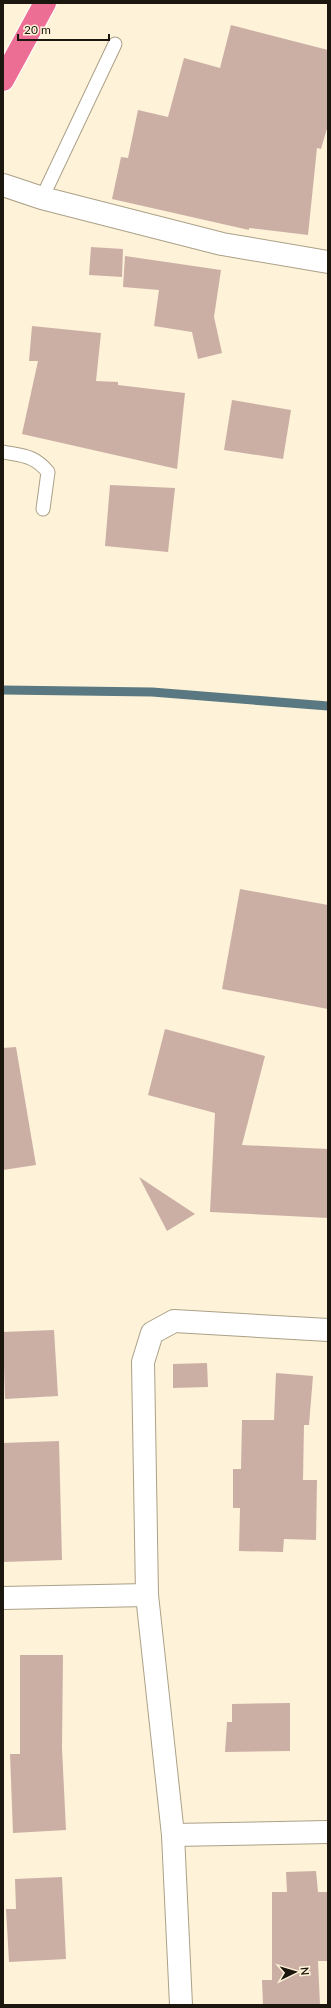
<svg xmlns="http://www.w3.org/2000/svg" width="331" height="2008" font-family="Lato,sans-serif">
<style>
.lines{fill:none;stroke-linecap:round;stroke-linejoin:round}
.stream{stroke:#597881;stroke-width:9}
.building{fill:#cbafa5}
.lane-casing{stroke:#aba188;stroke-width:15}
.street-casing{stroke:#aba188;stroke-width:24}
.highway-casing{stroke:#fff;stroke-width:24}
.lane{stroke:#fff;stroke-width:13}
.street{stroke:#fff;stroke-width:22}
.highway{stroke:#ed6e95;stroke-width:22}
</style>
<rect width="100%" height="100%" fill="#fef2d8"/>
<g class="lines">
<!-- stream -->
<path class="stream" d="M3,690l149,2 176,14"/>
</g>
<!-- building -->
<g class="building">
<path d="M231,25l97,25v75l-7,24 -4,-1 -9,87 -59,-7v2l-137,-31 9,-42 7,1 10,-48 30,7 16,-59 36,10z"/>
<path d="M91,247l32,2 -1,28 -33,-2z"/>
<path d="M125,256l96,14 -7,47 8,36 -24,6 -6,-27 -38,-6 5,-36 -36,-3z"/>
<path d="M32,326l69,7 -5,48 22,1v3l67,8 -8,76 -155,-35 16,-73h-9z"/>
<path d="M232,400l59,10 -8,49 -59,-9z"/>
<path d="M110,485l65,3 -7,64 -63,-6z"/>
<path d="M240,889l88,16v104l-106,-20z"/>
<path d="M165,1029l100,27 -23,89 86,4v69l-118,-6 5,-99 -67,-18z"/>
<path d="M16,1047l20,118 -33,5v-122z"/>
<path d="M139,1177l56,37 -28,17z"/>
<path d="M54,1330l4,66 -53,3 -2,-67z"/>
<path d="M207,1363l1,24 -35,1v-24z"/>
<path d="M276,1373l37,3 -4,49h-5l-1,55h14l-1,60 -32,-1 -1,13 -44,-1 1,-43h-7v-39h8l1,-49h32z"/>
<path d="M59,1441l3,119 -59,2v-119z"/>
<path d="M20,1655h43l-1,93 4,82 -53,3 -3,-79h10z"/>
<path d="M290,1703v48l-65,1 2,-30h5v-18z"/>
<path d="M316,1871l2,21h10v69h-10l2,44h-57l-1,-25h10v-88h15l-1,-20z"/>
<path d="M62,1877l4,82 -57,3 -3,-53h10l-1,-30z"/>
</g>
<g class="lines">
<!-- lane casing -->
<g class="lane-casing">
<g id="lane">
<path d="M42,198l73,-154"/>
<path d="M3,452c20,4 31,3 45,20l-5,37"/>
</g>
</g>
<!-- street casing -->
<g class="street-casing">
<g id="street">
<path d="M3,185l39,13 180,46 106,18"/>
<path d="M3,1598l144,-3"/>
<path d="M173,1835l155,-3"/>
<path d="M181,2005l-8,-170 -26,-240 -4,-233 9,-29 22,-12 154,9"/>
</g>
</g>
<!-- highway casing -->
<g class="highway-casing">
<path id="highway" d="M3,80l42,-77"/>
</g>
<!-- lane -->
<use href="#lane" class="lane"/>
<!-- street -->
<use href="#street" class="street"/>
<!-- highway -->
<use href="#highway" class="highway"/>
</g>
<!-- border -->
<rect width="331" height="2008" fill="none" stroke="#1b170e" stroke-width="8"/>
<!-- north arrow -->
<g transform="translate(295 1972) rotate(85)" stroke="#fef2d8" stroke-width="3" paint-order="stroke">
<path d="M0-3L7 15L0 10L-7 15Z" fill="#1b170e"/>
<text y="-6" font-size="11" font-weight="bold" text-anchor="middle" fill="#1b170e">N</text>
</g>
<!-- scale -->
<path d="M18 34v6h91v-6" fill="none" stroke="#1b170e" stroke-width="2"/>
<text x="24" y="34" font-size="12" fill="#1b170e" stroke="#fef2d8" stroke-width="3" paint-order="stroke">20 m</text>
</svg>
